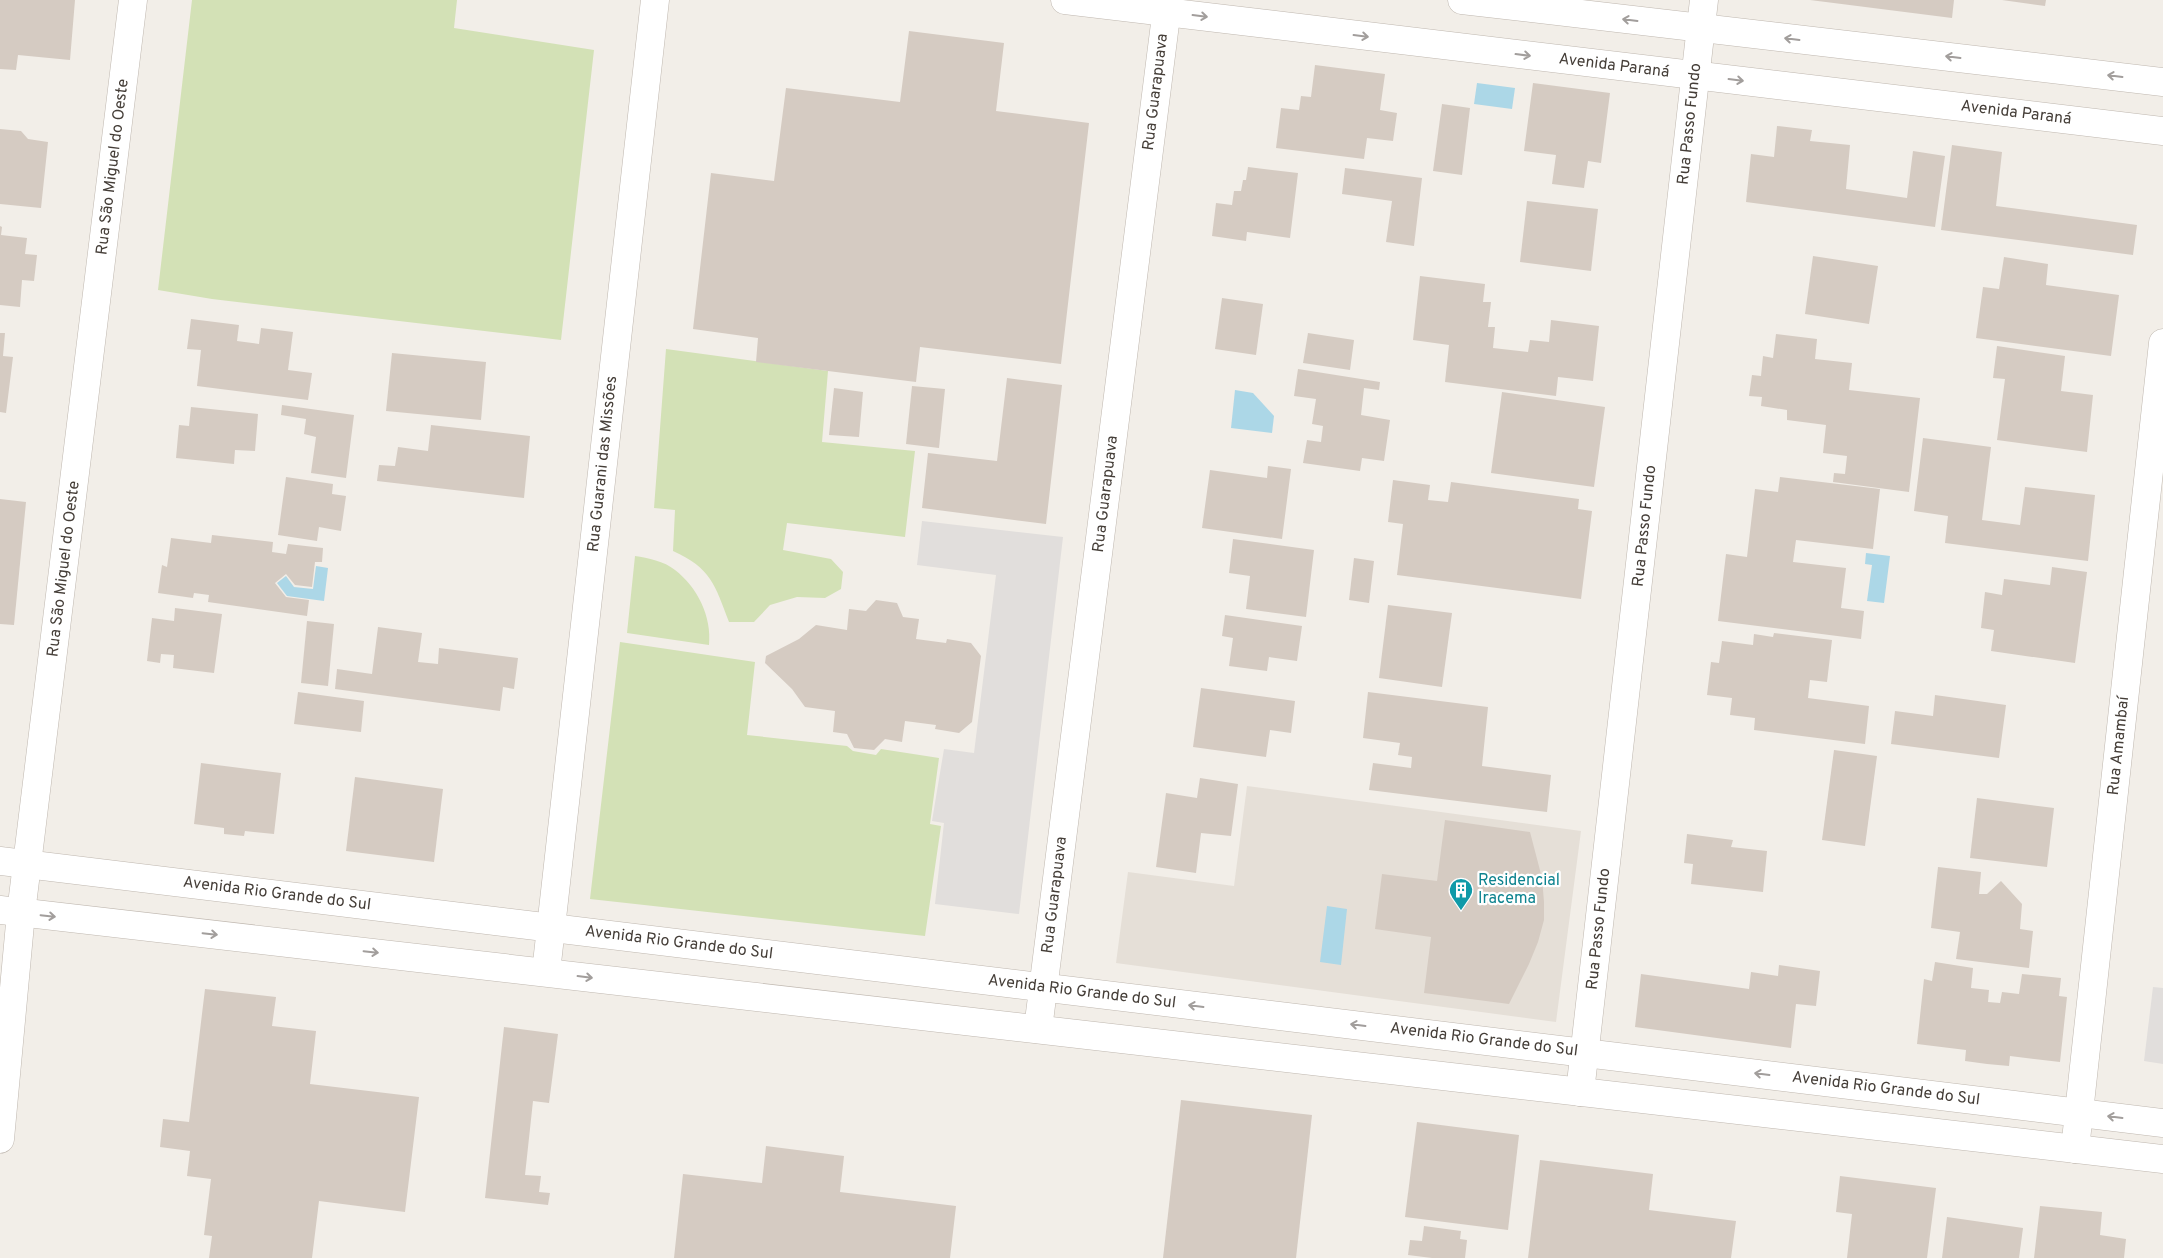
<svg xmlns="http://www.w3.org/2000/svg" width="2163" height="1258" font-family="Overpass,sans-serif">
<style>
.residential{fill:#e5dfd7}
.green{fill:#d3e1b6}
.parking{fill:#e1dedc}
.water{fill:#acd7e7}
.building{fill:#d5cbc2}
.lines{fill:none;stroke-linecap:round;stroke-linejoin:round}
.minor-casing{stroke:#bfb7af;stroke-width:29}
.tertiary-casing{stroke:#bfb7af;stroke-width:29}
.minor{stroke:#fff;stroke-width:28}
.tertiary{stroke:#fff;stroke-width:28}
.oneway{stroke:#a29e9c}
.labels{text-anchor:middle;dominant-baseline:central;stroke-width:4.5;stroke-linejoin:round;paint-order:stroke}
.street-label{font-size:16px;fill:#453e38;stroke:#fff}
.culture-label{font-size:16px;fill:#0d838f;stroke:#fff;text-anchor:start}
</style>
<rect width="100%" height="100%" fill="#f2eee8"/>
<!-- residential -->
<path class="residential" d="M1247,786l334,45 -25,191 -440,-59 12,-91 106,14z"/>
<!-- green -->
<g class="green">
<path d="M192,0h265l-3,28 140,22 -33,290 -349,-41 -54,-9z"/>
<path d="M666,349l162,22 -6,71 93,9 -10,86 -118,-14 -4,27 48,9 12,13 -2,17 -16,9 -28,-1 -27,8 -16,17h-25c-14,-37 -18,-54 -56,-71l2,-41 -21,-2z"/>
<path d="M635,556c13,2 29,5 40,14 22,17 37,46 34,75l-82,-12z"/>
<path d="M620,642l135,20 -8,73 100,11 6,5 23,4 5,-6 58,9 -9,66 11,2 -16,110 -335,-37z"/>
</g>
<!-- parking -->
<g class="parking">
<path d="M922,521l141,16 -44,377 -84,-10 9,-81 -12,-2 12,-72 30,4 22,-178 -79,-10z"/>
<path d="M2153,987l10,1v76l-19,-3z"/>
</g>
<!-- water -->
<g class="water">
<path d="M1477,83l38,5 -3,21 -38,-5z"/>
<path d="M1235,390l18,3 21,23 -2,17 -41,-5z"/>
<path d="M1866,553l24,3 -6,47 -17,-2 5,-36 -7,-1z"/>
<path d="M316,566l12,2 -4,33 -37,-5 -10,-13 9,-7 8,11 19,2z"/>
<path d="M1327,906l20,3 -6,56 -21,-3z"/>
</g>
<!-- building -->
<g class="building">
<path d="M0,0h75l-5,60 -52,-5 -2,15 -16,-1z"/>
<path d="M1810,0h144l-2,18z"/>
<path d="M2002,0h44l-1,6z"/>
<path d="M909,31l95,12 -8,68 93,12 -28,241 -141,-17 -4,35 -160,-20 2,-24 -65,-9 18,-156 63,8 12,-93 114,14z"/>
<path d="M1315,65l70,9 -5,36 17,3 -4,28 -26,-3 -3,21 -88,-11 5,-40 18,2 2,-14 10,1z"/>
<path d="M1533,83l77,10 -9,70 -13,-2 -4,27 -32,-4 4,-29 -32,-4z"/>
<path d="M1442,104l28,4 -8,67 -29,-4z"/>
<path d="M1777,126l35,4 -2,11 40,4 -4,44 61,9 6,-47 32,5 -10,71 -189,-25 5,-48 23,3z"/>
<path d="M0,129l21,2 7,8 20,3 -7,66 -41,-4z"/>
<path d="M1952,145l50,7 -6,54 141,19 -4,30 -192,-25z"/>
<path d="M1248,167l50,6 -8,65 -43,-6 -1,9 -34,-5 4,-33 16,2 2,-14h7l2,-11h3z"/>
<path d="M1345,168l77,10 -8,68 -28,-4 6,-41 -50,-7z"/>
<path d="M1527,201l71,8 -7,62 -71,-9z"/>
<path d="M0,226l2,1 -1,8 26,3 -2,16 12,1 -3,26 -12,-1 -2,27 -20,-2z"/>
<path d="M1813,256l65,10 -9,58 -64,-10z"/>
<path d="M2004,257l44,7 -2,21 73,10 -8,61 -135,-18 7,-51 16,2z"/>
<path d="M1420,276l65,8 -2,18h8l-3,25h7l-2,21 35,4 2,-12 19,2 2,-22 48,6 -6,55 -35,-4 -2,19 -111,-14 4,-37 -36,-5z"/>
<path d="M1222,298l41,6 -7,51 -41,-6z"/>
<path d="M191,319l48,6 -2,16 22,3 2,-16 32,4 -5,38 24,3 -4,27 -111,-14 4,-36 -14,-1z"/>
<path d="M0,333h5l-2,23 10,1 -7,56 -6,-1z"/>
<path d="M1308,333l46,7 -4,30 -47,-7z"/>
<path d="M1776,334l41,5 -2,20 37,4 -3,27 71,8 -11,94 -76,-10 1,-9 11,1 2,-18 -24,-3 3,-28 -39,-5v-10l-26,-4 1,-9 -13,-1 3,-21 9,1 2,-20 10,2z"/>
<path d="M1997,346l68,10 -4,35 32,4 -6,57 -90,-12 8,-61 -12,-1z"/>
<path d="M392,353l94,9 -5,58 -95,-9z"/>
<path d="M1298,369l82,13 -1,8 -15,-2 -3,27 29,5 -6,41 -22,-3 -2,13 -57,-8 4,-23 14,2 2,-16 -11,-2 4,-25 -22,-3z"/>
<path d="M1007,378l55,7 -16,139 -124,-16 6,-55 69,8z"/>
<path d="M912,386l33,3 -6,59 -33,-4z"/>
<path d="M834,388l29,4 -4,45 -30,-2z"/>
<path d="M1502,392l103,15 -11,80 -103,-14z"/>
<path d="M282,405l72,10 -8,63 -35,-5 5,-36 -12,-3 2,-15 -25,-4z"/>
<path d="M191,407l67,7 -3,37 -20,-1 -1,14 -58,-6 3,-33 10,1z"/>
<path d="M431,425l99,11 -6,62 -147,-17 2,-16 16,1 3,-19 30,4z"/>
<path d="M1923,438l68,9 -9,73 38,5 5,-38 70,8 -7,66 -143,-18 3,-27 -34,-5z"/>
<path d="M1268,466l23,3 -9,70 -80,-11 8,-58 57,8z"/>
<path d="M286,477l47,7 -1,10 14,2 -5,35 -22,-4 -2,14 -39,-6z"/>
<path d="M1780,477l100,12 -7,60 -77,-9 -3,22 53,6 -5,40 23,3 -3,28 -143,-18 8,-67 21,3 8,-68 23,3z"/>
<path d="M1393,480l37,5 -2,15 20,2 3,-20 128,17 -1,10 14,2 -11,88 -184,-24 6,-51 -15,-2z"/>
<path d="M0,499l26,3 -12,123 -14,-1z"/>
<path d="M212,535l61,7 -1,10 14,2 2,-10 35,4 -1,14h-7l-3,25 -17,-2 -9,-11 -11,9 11,14 23,3 -2,16 -99,-14 1,-7 -15,-2 -1,5 -35,-5 4,-28 5,2 4,-29 40,5z"/>
<path d="M1233,539l81,11 -8,67 -60,-8 4,-33 -21,-3z"/>
<path d="M1354,558l20,3 -5,42 -20,-3z"/>
<path d="M2052,567l35,5 -12,91 -84,-12 3,-21 -13,-2 4,-36 17,3 2,-16 46,6z"/>
<path d="M876,600l21,3 6,14 16,2 -3,20 30,4 1,-4 24,4 10,13 -9,66 -13,11 -24,-4 1,-4 -31,-4 -3,21 -17,-3 -11,11 -20,-2 -7,-14 -14,-2 2,-21 -30,-4 -13,-18 -27,-26 1,-7 33,-17 17,-14 31,5 2,-21 17,2z"/>
<path d="M1388,605l64,8 -10,74 -63,-9z"/>
<path d="M175,608l47,6 -8,59 -41,-5 1,-13 -13,-1 -1,9 -13,-2 5,-43 22,3z"/>
<path d="M1225,615l77,11 -5,35 -28,-4 -2,14 -38,-5 4,-28 -11,-2z"/>
<path d="M307,621l27,3 -6,62 -27,-3z"/>
<path d="M378,627l44,6 -4,29 20,2 1,-16 79,10 -4,31 -11,-2 -3,24 -165,-22 2,-20 35,5z"/>
<path d="M1774,633l58,7 -5,42 -17,-2 -2,18 61,8 -4,38 -111,-14 1,-12 -25,-3 2,-17 -25,-3 4,-33 8,1 3,-22 31,4 1,-11 19,3z"/>
<path d="M1201,688l94,13 -4,32 -21,-3 -4,27 -73,-10z"/>
<path d="M298,692l66,9 -3,31 -67,-8z"/>
<path d="M1368,692l120,15 -6,59 69,9 -4,37 -178,-22 4,-27 38,5 1,-11 -14,-2 2,-12 -37,-5z"/>
<path d="M1935,695l71,10 -7,53 -108,-14 4,-33 38,5z"/>
<path d="M1834,750l43,6 -12,90 -43,-6z"/>
<path d="M201,763l80,10 -7,61 -29,-3 -1,5 -20,-2v-6l-30,-4z"/>
<path d="M355,777l88,12 -9,73 -88,-11z"/>
<path d="M1200,778l38,6 -7,52 -30,-3 -5,40 -40,-6 10,-74 31,5z"/>
<path d="M1977,798l77,10 -7,59 -77,-9z"/>
<path d="M1445,820l85,12 12,46 2,24v18l-6,22 -9,22 -20,40 -85,-11 7,-56 -56,-8 7,-55 55,7z"/>
<path d="M1687,834l46,6 -2,7 36,4 -4,41 -72,-8 2,-20 -9,-1z"/>
<path d="M1938,867l43,5 -2,22h8l14,-13 21,23 -2,25 13,2 -4,37 -73,-9 4,-27 -29,-4z"/>
<path d="M1935,962l38,6 -2,20 18,2 -1,12 12,1 2,-11 17,2 3,-20 39,4 -2,18 8,1 -7,65 -50,-6 -1,10 -22,-2 -22,-3 1,-11 -49,-6 7,-65 8,2z"/>
<path d="M1779,965l41,6 -4,35 -20,-2 -5,44 -156,-21 6,-53 108,15 2,-17 27,4z"/>
<path d="M205,989l71,8 -4,29 44,5 -6,53 109,13 -14,115 -86,-11 -7,57h-103l3,-22 -8,-1 7,-56 -24,-3 3,-25 -30,-4 3,-28 26,3z"/>
<path d="M504,1027l54,7 -9,69 -16,-2 -8,74 16,1 -2,16 11,1 -2,12 -63,-7z"/>
<path d="M1181,1100l131,15 -16,143h-133z"/>
<path d="M1417,1122l102,13 -11,95 -103,-13z"/>
<path d="M766,1146l78,10 -4,36 116,14 -6,52h-276l9,-84 79,9z"/>
<path d="M1540,1160l113,14 -4,36 87,11 -5,37h-203z"/>
<path d="M1840,1176l96,12 -9,70h-80l5,-44 -16,-2z"/>
<path d="M2040,1206l62,6 -2,23 26,4 -2,19h-90z"/>
<path d="M1947,1217l76,11 -4,30h-77z"/>
<path d="M1424,1226l37,5 -1,8 7,1 -2,18h-33l-24,-3 2,-15 12,1z"/>
</g>
<g class="lines">
<!-- minor casing -->
<g class="minor-casing">
<g id="minor">
<path d="M546,972l109,-972"/>
<path d="M1038,1029l130,-1029"/>
<path d="M1580,1092l124,-1092"/>
<path d="M0,1139l21,-226 112,-913"/>
<path d="M2075,1149l88,-806"/>
</g>
</g>
<!-- tertiary casing -->
<g class="tertiary-casing">
<g id="tertiary">
<path d="M1065,0l1098,131"/>
<path d="M1462,0l701,82"/>
<path d="M0,861l2163,262"/>
<path d="M0,910l2163,249"/>
</g>
</g>
<!-- minor -->
<use href="#minor" class="minor"/>
<!-- tertiary -->
<use href="#tertiary" class="tertiary"/>
</g>
<!-- one-way arrows -->
<defs><path id="oneway-shaft" d="M-6 0H5M1.5-3L5.5 0L1.5 3" fill="none" stroke-width="1.6" stroke-linecap="round" stroke-linejoin="round" transform="scale(1.25)"/></defs>
<g class="oneway">
<use href="#oneway-shaft" transform="translate(1200 16) rotate(7)"/>
<use href="#oneway-shaft" transform="translate(1630 20) rotate(-173)"/>
<use href="#oneway-shaft" transform="translate(1361 36) rotate(7)"/>
<use href="#oneway-shaft" transform="translate(1792 39) rotate(-173)"/>
<use href="#oneway-shaft" transform="translate(1523 55) rotate(7)"/>
<use href="#oneway-shaft" transform="translate(1953 57) rotate(-173)"/>
<use href="#oneway-shaft" transform="translate(2115 76) rotate(-173)"/>
<use href="#oneway-shaft" transform="translate(1736 80) rotate(7)"/>
<use href="#oneway-shaft" transform="translate(48 916) rotate(6)"/>
<use href="#oneway-shaft" transform="translate(210 934) rotate(6)"/>
<use href="#oneway-shaft" transform="translate(371 952) rotate(6)"/>
<use href="#oneway-shaft" transform="translate(585 977) rotate(7)"/>
<use href="#oneway-shaft" transform="translate(1196 1006) rotate(-173)"/>
<use href="#oneway-shaft" transform="translate(1358 1025) rotate(-173)"/>
<use href="#oneway-shaft" transform="translate(1762 1074) rotate(-173)"/>
<use href="#oneway-shaft" transform="translate(2115 1117) rotate(-173)"/>
</g>
<!-- icons -->
<defs>
<g id="building-pin" transform="scale(1.25)"><path d="M0 17L-7.5 6A9.5 9.5 0 1 1 7.5 6Z" fill="#0f9aa8" stroke="#fff"/><path d="M-4-6H4V6H1V3H-1V6H-4ZM-2.5-4.3h1.7v1.8h-1.7ZM.8-4.3h1.7v1.8H.8ZM-2.5-1h1.7V.8h-1.7ZM.8-1h1.7V.8H.8Z" fill="#fff"/></g>
</defs>
<g fill-rule="evenodd">
<use href="#building-pin" x="1461" y="890"/>
</g>
<g class="labels">
<!-- street labels -->
<g class="street-label">
<text transform="translate(1614 66) rotate(7)">Avenida Paraná</text>
<text transform="translate(1156 92) rotate(-83)">Rua Guarapuava</text>
<text transform="translate(2016 113) rotate(7)">Avenida Paraná</text>
<text transform="translate(1690 124) rotate(-84)">Rua Passo Fundo</text>
<text transform="translate(113 167) rotate(-83)">Rua São Miguel do Oeste</text>
<text transform="translate(603 464) rotate(-84)">Rua Guarani das Missões</text>
<text transform="translate(1106 494) rotate(-83)">Rua Guarapuava</text>
<text transform="translate(1645 526) rotate(-84)">Rua Passo Fundo</text>
<text transform="translate(64 569) rotate(-83)">Rua São Miguel do Oeste</text>
<text transform="translate(2119 746) rotate(-84)">Rua Amambaí</text>
<text transform="translate(277 894) rotate(7)">Avenida Rio Grande do Sul</text>
<text transform="translate(1055 895) rotate(-83)">Rua Guarapuava</text>
<text transform="translate(1599 929) rotate(-84)">Rua Passo Fundo</text>
<text transform="translate(679 943) rotate(7)">Avenida Rio Grande do Sul</text>
<text transform="translate(1082 992) rotate(7)">Avenida Rio Grande do Sul</text>
<text transform="translate(1484 1040) rotate(7)">Avenida Rio Grande do Sul</text>
<text transform="translate(1886 1089) rotate(7)">Avenida Rio Grande do Sul</text>
</g>
<!-- culture labels -->
<g class="culture-label">
<text x="1478" y="881">Residencial<tspan x="1478" dy="18">Iracema</tspan></text>
</g>
</g>
</svg>
